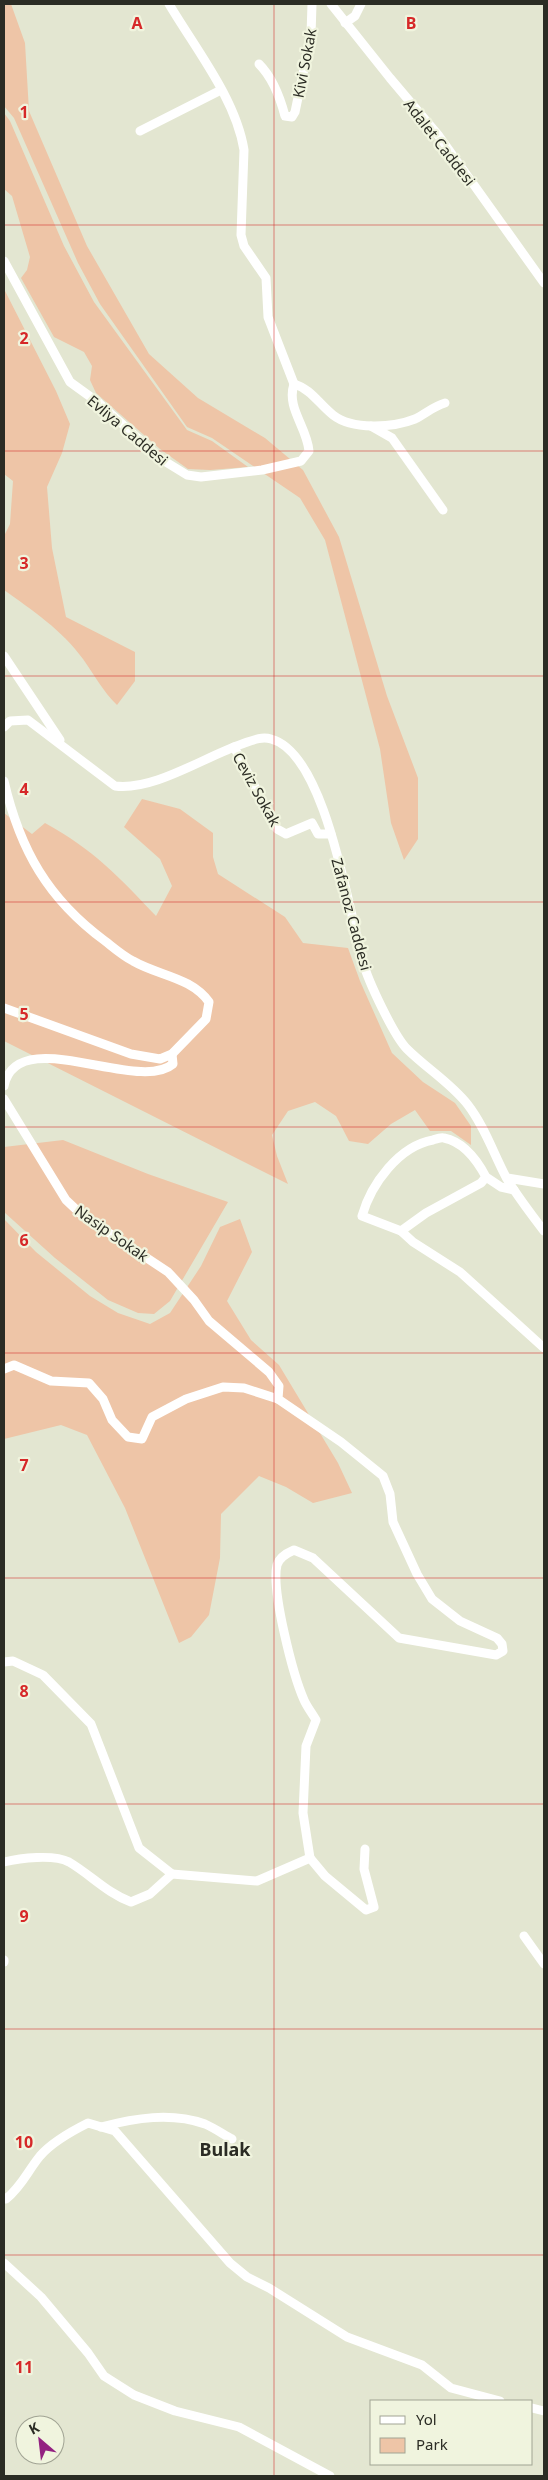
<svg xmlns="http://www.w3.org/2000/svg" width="548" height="2480" font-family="'Noto Sans',sans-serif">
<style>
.green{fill:#eec5a7}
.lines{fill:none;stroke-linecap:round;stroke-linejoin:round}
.minor{stroke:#fff;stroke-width:9}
.grid{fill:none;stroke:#d62828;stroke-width:1;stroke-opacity:0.55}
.labels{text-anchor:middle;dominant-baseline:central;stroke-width:4.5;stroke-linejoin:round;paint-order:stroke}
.street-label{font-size:15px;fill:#2b2c24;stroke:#f0f4de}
.quarter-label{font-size:18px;font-weight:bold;fill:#2b2c24;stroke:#f0f4de}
.grid-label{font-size:16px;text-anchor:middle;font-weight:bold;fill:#d62828;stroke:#f0f4de;stroke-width:4.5;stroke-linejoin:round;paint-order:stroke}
</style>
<rect width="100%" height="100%" fill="#e3e6d1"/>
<!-- green -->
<g class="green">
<path d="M4,4h7l14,39 4,68 58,135 62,108 49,44 67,40 38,32 36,67 48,159 31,82v61l-14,21 -13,-37 -11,-74 -55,-209 -25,-42 -88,-60 -25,-11 -87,-123 -22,-41 -64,-145 -10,-12z"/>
<path d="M4,113l6,8 54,125 30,56 93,128 25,11 36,26 -38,3 -22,-1 -28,-20 -64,-56 -6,-13 2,-14 -8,-14 -30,-15 -33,-59 6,-8 3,-13 -18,-61 -8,-7z"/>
<path d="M4,289l52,102 14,33 -8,29 -15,34 5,61 14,69 69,35v29l-18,24c-15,-15 -22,-29 -34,-46 -21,-29 -51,-49 -79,-69v-54l6,-12 3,-43 -9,-7z"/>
<path d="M142,799l38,10 33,24v24l5,17 67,43 18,26 45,5 12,33 32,72 31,29 32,21 16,23v19l-20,-14h-21l-15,-21 -24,14 -23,20 -19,-3 -13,-25 -21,-14 -27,9 -16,24 5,21 11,28 -284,-143v-228l28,21 13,-11c48,26 75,55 111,93l16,-30 -12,-27 -36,-32z"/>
<path d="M63,1140l85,34 80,28 -58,99 -16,13 -16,-1 -30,-13 -53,-42 -51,-46v-65z"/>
<path d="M4,1219l32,33 54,44 28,17 32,11 20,-11 31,-47 19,-39 20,-8 12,33 -25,49 24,39 28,25 59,98 14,30 -39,10 -27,-16 -27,-11 -38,38 -1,44 -11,57 -18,22 -12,6 -54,-135 -38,-73 -26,-10 -57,14z"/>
</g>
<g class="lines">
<!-- minor -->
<g class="minor">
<path d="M169,4c26,44 67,95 75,146l-3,85 3,11 22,32 2,39 26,67"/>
<path d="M331,4l59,74 49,58 105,147"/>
<path d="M345,23l10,-7 6,-12"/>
<path d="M259,64c14,14 21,33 26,52l7,1 3,-5 16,-77 1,-31"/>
<path d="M140,131l81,-41"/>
<path d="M4,261l66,121 29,21 62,56 26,16 14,2 61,-7 39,-9 8,-10c-2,-24 -23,-43 -15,-67"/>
<path d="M294,384c17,5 25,20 39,31 19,15 59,13 82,4 10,-5 19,-13 30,-16"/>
<path d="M371,426l21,12 51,72"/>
<path d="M4,656l56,84"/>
<path d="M4,727l6,-6 18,-1 87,66c39,5 89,-29 127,-42 9,-3 19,-8 29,-5 55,14 78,174 92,223 5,19 31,74 44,87 19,19 45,35 61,56 17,22 26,50 39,74 11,18 24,35 37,52"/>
<path d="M234,747l43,82 9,5 26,-11 6,11h13"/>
<path d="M4,781c16,69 44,118 101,160 9,7 18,15 28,20 26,15 58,16 76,41l-3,17 -34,35 -12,5 -29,-5 -127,-46"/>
<path d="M4,1086c13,-64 134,8 169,-22l-1,-10"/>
<path d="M4,1099l62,101 16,15 86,57 26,28 15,21 60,51 10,14 -1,13 63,43 42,34 7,18 3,28 24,52 15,25 28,22 37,17 5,6 1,7 -7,4 -97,-17 -86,-80 -19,-8c-7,3 -15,8 -17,15 -6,25 16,110 27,135 3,7 8,13 12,20l-10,26 -3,67 7,45"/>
<path d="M486,1177c-9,-17 -22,-35 -42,-39 -3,-1 -8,1 -11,2 -34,6 -62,44 -71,76l39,15 25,-18 55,-30 5,-6 15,10 13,3"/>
<path d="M507,1178l37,6"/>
<path d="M401,1231l12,11 47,30 84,76"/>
<path d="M4,1369l10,-4 37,16 38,2 14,16 9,21 16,17 14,2 10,-22 34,-18 37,-12 21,1 34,11"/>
<path d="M4,1662l9,-1 30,14 48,49 48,124 33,26"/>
<path d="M4,1862c16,-4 50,-8 65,0 22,13 38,31 62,40l19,-8 22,-20 85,7 53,-23 15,18 41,34 8,-3 -10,-38 1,-20"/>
<path d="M524,1936l20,28"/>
<path d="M4,1960v2"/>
<path d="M101,2127c34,-9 70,-15 104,-3 9,4 18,10 27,15"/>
<path d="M4,2198l2,1c16,-13 21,-27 34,-43 12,-14 32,-25 48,-33l27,8 115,132 17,14 22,11 78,49 75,28 29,23 49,13"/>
<path d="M4,2263l37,34 47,56 16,23 30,19 41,16 64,16 91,49"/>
<path d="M532,2408l12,3"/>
</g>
</g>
<!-- grid -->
<path class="grid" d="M274,4v2472M4,225h540M4,451h540M4,676h540M4,902h540M4,1127h540M4,1353h540M4,1578h540M4,1804h540M4,2029h540M4,2255h540"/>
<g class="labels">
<!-- street labels -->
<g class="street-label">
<text transform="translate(304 63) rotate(-79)">Kivi Sokak</text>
<text transform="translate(440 142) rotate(52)">Adalet Caddesi</text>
<text transform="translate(128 430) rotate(40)">Evliya Caddesi</text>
<text transform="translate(257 789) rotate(61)">Ceviz Sokak</text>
<text transform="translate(352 914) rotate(75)">Zafanoz Caddesi</text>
<text transform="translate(112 1233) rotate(35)">Nasip Sokak</text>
</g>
<!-- quarter labels -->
<g class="quarter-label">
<text x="225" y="2149">Bulak</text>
</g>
</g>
<g class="grid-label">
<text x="137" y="29">A</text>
<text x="411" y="29">B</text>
<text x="24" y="118">1</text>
<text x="24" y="344">2</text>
<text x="24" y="569">3</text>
<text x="24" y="795">4</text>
<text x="24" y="1020">5</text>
<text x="24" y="1246">6</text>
<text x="24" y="1471">7</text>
<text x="24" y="1697">8</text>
<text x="24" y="1922">9</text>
<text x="24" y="2148">10</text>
<text x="24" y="2373">11</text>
</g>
<!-- border -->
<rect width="548" height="2480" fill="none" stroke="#2b2c24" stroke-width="10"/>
<!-- legend -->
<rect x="370" y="2400" width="162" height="65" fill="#f0f4de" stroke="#a1a494"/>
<rect x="380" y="2416" width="25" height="8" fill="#ffffff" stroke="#a1a494"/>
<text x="416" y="2425" font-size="15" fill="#2b2c24">Yol</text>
<rect x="380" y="2438" width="25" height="15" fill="#eec5a7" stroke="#a1a494"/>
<text x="416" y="2450" font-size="15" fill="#2b2c24">Park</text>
<!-- north arrow -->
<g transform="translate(40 2440) rotate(332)"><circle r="24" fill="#f0f4de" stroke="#a1a494"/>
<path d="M0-4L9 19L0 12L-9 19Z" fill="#932181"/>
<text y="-8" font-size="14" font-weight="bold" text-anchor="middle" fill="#2b2c24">K</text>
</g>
</svg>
